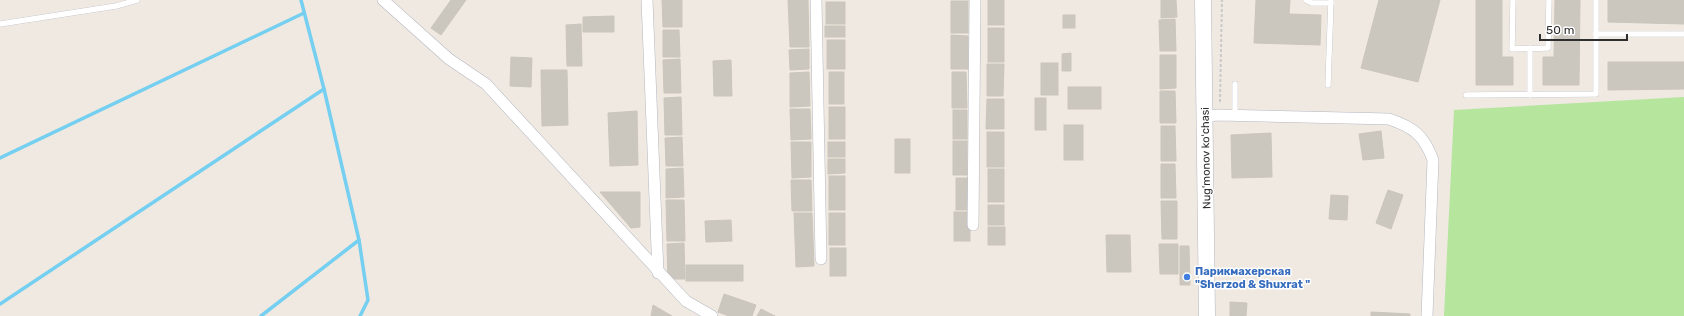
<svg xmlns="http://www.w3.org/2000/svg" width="1684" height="316" font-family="Rubik,sans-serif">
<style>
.green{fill:#b6e59e}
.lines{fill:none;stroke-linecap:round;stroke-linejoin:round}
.stream{stroke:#75cff0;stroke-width:3.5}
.building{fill:#cbc7bf;stroke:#cbc5ba}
.service-casing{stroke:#b4b7c1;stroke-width:6}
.minor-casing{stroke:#b4b7c1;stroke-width:12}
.secondary-casing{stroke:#b4b7c1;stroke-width:17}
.path{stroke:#c9c9c9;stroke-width:2;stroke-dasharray:3 2;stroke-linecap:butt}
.service{stroke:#fff;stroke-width:5.5}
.minor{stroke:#fff;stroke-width:11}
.secondary{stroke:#fff;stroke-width:16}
.shop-dot{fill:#3f7fe0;stroke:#fff;stroke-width:1.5}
.labels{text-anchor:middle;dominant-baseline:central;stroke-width:3;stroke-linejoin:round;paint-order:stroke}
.street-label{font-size:11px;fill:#2e2e2e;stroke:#fff}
.shop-label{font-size:11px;font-weight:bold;fill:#366cbe;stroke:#fff;text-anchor:start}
</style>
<rect width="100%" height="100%" fill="#efe9e1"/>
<!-- green -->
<path class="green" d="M1684,97v219h-240l10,-206z"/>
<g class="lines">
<!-- stream -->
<g class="stream">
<path d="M301,0l23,89 35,151 9,60 -8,16"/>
<path d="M0,158l304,-145"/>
<path d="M0,304l324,-215"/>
<path d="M261,316l98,-76"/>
</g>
</g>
<!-- building -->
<g class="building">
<path d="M451,0h15l-25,35 -10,-7z"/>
<path d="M662,0h20v27h-19z"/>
<path d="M788,0h20l1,47h-19z"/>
<rect x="988" y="0" width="16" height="25"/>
<path d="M1161,0h15l1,17 -16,1z"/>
<path d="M1256,0h34l-1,14 32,1 -1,30 -66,-2z"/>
<path d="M1379,0h61l-22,82 -57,-14z"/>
<path d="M1476,0h26v57h11v28h-37z"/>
<path d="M1555,0h25l-1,85h-36v-28h11z"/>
<path d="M1608,0h76v24l-76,-2z"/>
<rect x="951" y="1" width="17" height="32"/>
<rect x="826" y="2" width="19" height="22"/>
<rect x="1063" y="15" width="12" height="13"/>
<path d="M614,16v16h-31v-15z"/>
<path d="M1175,19l1,32h-16l-1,-31z"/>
<path d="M581,24l1,42h-15l-1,-41z"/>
<rect x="825" y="26" width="20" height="11"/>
<rect x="988" y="28" width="16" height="34"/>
<path d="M663,30h16l1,27h-17z"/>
<path d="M951,35l17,1v33h-17z"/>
<rect x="827" y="40" width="18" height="29"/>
<path d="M809,49v20l-19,1 -1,-20z"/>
<path d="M1071,53v18h-9v-17z"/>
<path d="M1160,55h16v33l-16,1z"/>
<path d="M511,57l21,1 -1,29 -21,-1z"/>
<path d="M680,59l1,34h-17l-1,-33z"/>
<path d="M731,60l1,36h-18l-1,-35z"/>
<path d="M1608,62h76v27l-76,1z"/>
<rect x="1041" y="63" width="17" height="32"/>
<path d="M987,64h17l-1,32h-16z"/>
<path d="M541,70h26l1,55 -26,1z"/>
<path d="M809,72l1,34 -20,1v-34z"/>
<rect x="829" y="72" width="15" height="32"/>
<path d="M952,72h14l1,36h-15z"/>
<rect x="1068" y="87" width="33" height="22"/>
<path d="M1160,91h15l1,32h-16z"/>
<path d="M681,97l1,38h-17l-1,-37z"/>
<rect x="1035" y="98" width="11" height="32"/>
<path d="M987,99h17v30h-18z"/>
<rect x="829" y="107" width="16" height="32"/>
<path d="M790,109h20l1,30 -20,1z"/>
<rect x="953" y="110" width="14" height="29"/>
<path d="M637,111l1,54 -28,1 -2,-53z"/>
<rect x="1064" y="125" width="19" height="35"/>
<path d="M1161,126h14l1,35h-15z"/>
<path d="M1381,131l3,27 -21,2 -4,-26z"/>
<rect x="987" y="132" width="17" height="35"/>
<path d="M1271,133l1,44 -40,1 -1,-43z"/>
<path d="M682,137l1,29h-17l-1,-28z"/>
<rect x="895" y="139" width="15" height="34"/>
<rect x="953" y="141" width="14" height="34"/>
<path d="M791,142h20v35l-19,1z"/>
<rect x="828" y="142" width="17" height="15"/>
<path d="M828,159h17v14l-17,1z"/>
<path d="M1161,164h14l1,34h-15z"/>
<path d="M683,168l1,29 -18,1v-29z"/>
<rect x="988" y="169" width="16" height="33"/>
<rect x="829" y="176" width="16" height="34"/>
<rect x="956" y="178" width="13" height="32"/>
<path d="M791,180h20l1,31h-20z"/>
<path d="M1388,190l15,5 -12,34 -15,-6z"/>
<path d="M600,192h40v35l-9,1z"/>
<path d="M1331,195l17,1 -1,24 -18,-1z"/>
<path d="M666,200h18l1,41h-18z"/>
<path d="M1161,201h16v38h-15z"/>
<rect x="988" y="205" width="16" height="20"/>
<rect x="954" y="212" width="16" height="29"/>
<path d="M794,213h18l2,53 -18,1z"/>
<rect x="829" y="213" width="16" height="32"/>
<path d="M731,220l1,21 -26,1 -1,-21z"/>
<rect x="988" y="227" width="17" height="18"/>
<path d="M1106,235h24l1,37h-24z"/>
<path d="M684,243l1,36h-17l-1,-35z"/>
<path d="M1159,244h19v30h-18z"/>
<path d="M1180,246h9l1,39h-10z"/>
<rect x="830" y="248" width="16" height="28"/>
<rect x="686" y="265" width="57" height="16"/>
<path d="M724,294l32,11 -4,11h-23l-11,-4z"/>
<path d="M1230,302l17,1 -1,13h-16z"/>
<path d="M653,305l19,11h-21z"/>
<path d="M761,309l14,7h-18z"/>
<path d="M1371,312l39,2v2h-39z"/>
</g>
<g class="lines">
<!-- service casing -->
<g class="service-casing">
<g id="service">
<path d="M1306,0l6,3h19"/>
<path d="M1513,0l-1,49 36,-1 1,-48"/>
<path d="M0,24l116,-18 21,-6"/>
<path d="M1596,34h88"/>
<path d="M1235,84v31"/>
<path d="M1328,85l3,-85"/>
<path d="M1466,95l130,-1v-94"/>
<path d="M1530,95v-47"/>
</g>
</g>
<!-- minor casing -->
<g class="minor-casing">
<g id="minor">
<path d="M383,0l66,59 37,25 200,217 26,15"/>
<path d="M647,0l11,273"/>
<path d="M816,0l5,259"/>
<path d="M1205,116l14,-1 170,4c24,8 35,16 44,41l-6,156"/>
<path d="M973,225l2,-225"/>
</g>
</g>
<!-- secondary casing -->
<g class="secondary-casing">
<path id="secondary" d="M1203,0l4,316"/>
</g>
<!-- path -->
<path class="path" d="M1220,102l2,-102"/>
<!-- service -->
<use href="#service" class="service"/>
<!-- minor -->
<use href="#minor" class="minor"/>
<!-- secondary -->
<use href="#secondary" class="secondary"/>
</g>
<!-- markers -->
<circle class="shop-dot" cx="1187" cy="277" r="4"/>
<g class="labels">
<!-- street labels -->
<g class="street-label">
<text transform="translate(1206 158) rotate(-91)">Nugʻmonov koʻchasi</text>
</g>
<!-- shop labels -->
<g class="shop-label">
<text x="1195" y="271">Парикмахерская<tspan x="1195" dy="13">"Sherzod &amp; Shuxrat "</tspan></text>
</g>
</g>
<!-- scale -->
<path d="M1540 34v6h87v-6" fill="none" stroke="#2e2e2e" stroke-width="2"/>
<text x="1546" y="34" font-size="12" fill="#2e2e2e" stroke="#ffffff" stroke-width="3" paint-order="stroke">50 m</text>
</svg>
